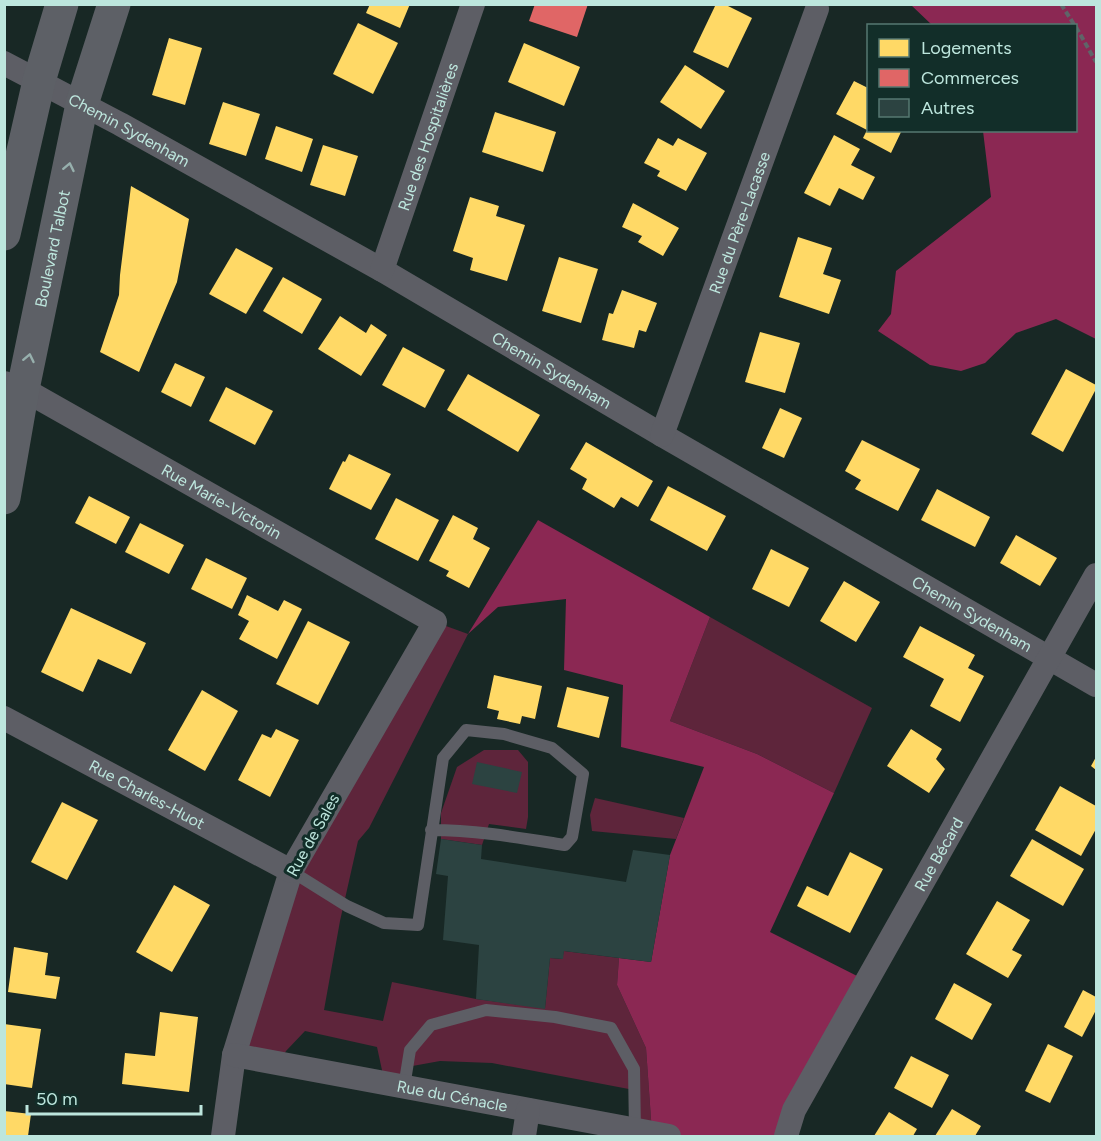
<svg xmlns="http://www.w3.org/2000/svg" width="1101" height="1141" font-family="Figtree,sans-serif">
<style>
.green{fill:#5e253b}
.forest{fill:#8b2853}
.homes{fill:#ffd966}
.shops{fill:#e06666}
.building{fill:#2c4341}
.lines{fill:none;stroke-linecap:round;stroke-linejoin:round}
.path{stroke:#5f6468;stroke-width:4;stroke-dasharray:6 3;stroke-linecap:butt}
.lane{stroke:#5d5e65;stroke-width:12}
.street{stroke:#5d5e65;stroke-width:24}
.secondary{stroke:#5d6066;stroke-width:33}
.oneway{stroke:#97b0ad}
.labels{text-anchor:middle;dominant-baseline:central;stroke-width:6;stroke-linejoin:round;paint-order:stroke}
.street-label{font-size:16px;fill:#bde6dd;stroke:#122e29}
</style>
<rect width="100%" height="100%" fill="#182825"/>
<!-- green -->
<g class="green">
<path d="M710,617l162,91 -38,85 -77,-39 -87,-33z"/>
<path d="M435,622l33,12 -99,194 -11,13 -18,80 -16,89 59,11 9,-39 84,17 69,9 5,-50 12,1 2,-8 55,7 -2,27 29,63 6,85 -17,-2 -1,-41 -142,-27 -52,-2 -33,6 -4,20 -18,-3 -8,-37 -72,-16 -19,20 -8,13 -44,-9 57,-184z"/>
<path d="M484,750h34l10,12v55l-2,12 -37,-5 -7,21 -41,-6v-26l16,-46z"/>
<path d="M595,798l89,20 -8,21 -84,-8 -2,-16z"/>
</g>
<!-- forest -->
<g class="forest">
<path d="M911,5h185v334l-40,-20 -40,14 -31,30 -24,8 -31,-6 -52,-34 13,-17 5,-43 95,-74 -8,-66 93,-1v-104l-144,-1z"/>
<path d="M538,520l172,97 -40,104 87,33 77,39 -64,139 97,49 -77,155h-121l-17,-3 -6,-85 -29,-63 2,-27 32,4 19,-107 34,-88 -83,-20 2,-62 -59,-15 2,-71 -68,8 -30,27z"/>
</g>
<!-- homes -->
<g class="homes">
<path d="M370,4h40l-10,24 -34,-15z"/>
<path d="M716,4h8l28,14 -24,50 -35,-16z"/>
<path d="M358,23l40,20 -25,51 -40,-20z"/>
<path d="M169,38l33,10 -17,57 -33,-10z"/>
<path d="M524,43l56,24 -16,39 -56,-24z"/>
<path d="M685,65l40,26 -24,38 -41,-27z"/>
<path d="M854,81l14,7v42h34l-11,23 -28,-15 4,-8 -31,-16z"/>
<path d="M223,102l37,12 -14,42 -37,-12z"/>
<path d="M495,112l61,20 -13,40 -61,-20z"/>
<path d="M276,126l37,13 -11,33 -37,-13z"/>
<path d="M834,135l26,14 -9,16 24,12 -12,23 -24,-12 -9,18 -26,-13z"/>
<path d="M658,138l15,8 5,-8 29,15 -21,38 -29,-15 3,-5 -16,-8z"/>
<path d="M323,145l35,11 -13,40 -35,-11z"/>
<path d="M131,186l58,33 -12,63 -38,90 -39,-20 19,-57 1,-20z"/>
<path d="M470,197l29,9 -3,10 29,9 -18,56 -37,-11 3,-12 -20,-7z"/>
<path d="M633,203l46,25 -16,28 -25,-14 4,-6 -20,-9z"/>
<path d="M798,237l34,11 -9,26 18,6 -12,34 -50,-17z"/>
<path d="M236,248l37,20 -27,46 -37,-20z"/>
<path d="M559,257l39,12 -17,54 -39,-12z"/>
<path d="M283,277l39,22 -20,35 -39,-23z"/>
<path d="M622,290l35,13 -11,29 -7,-2 -5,18 -32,-8 7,-27 4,1z"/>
<path d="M340,316l26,17 5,-9 16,11 -26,41 -43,-27z"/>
<path d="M760,332l40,11 -15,50 -40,-11z"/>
<path d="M403,347l42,23 -20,38 -43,-23z"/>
<path d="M175,363l30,14 -14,30 -30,-15z"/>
<path d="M1066,369l30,16v4l-33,63 -32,-18z"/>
<path d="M468,374l72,41 -22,37 -71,-42z"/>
<path d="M226,387l47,24 -18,34 -46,-24z"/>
<path d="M780,408l22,10 -18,40 -22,-10z"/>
<path d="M862,440l58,29 -22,42 -43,-22 6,-9 -16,-9z"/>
<path d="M586,442l67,39 -15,26 -17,-10 -7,11 -32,-19 5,-10 -17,-10z"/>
<path d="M349,454l42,20 -20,36 -42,-21 14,-28 2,1z"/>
<path d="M668,486l58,30 -19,35 -57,-31z"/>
<path d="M937,489l53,28 -15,30 -54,-27z"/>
<path d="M89,496l41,21 -14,27 -41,-21z"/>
<path d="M396,498l43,22 -21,41 -43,-22z"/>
<path d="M453,515l25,13 -5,11 17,9 -21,40 -23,-12 3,-5 -20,-10z"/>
<path d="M140,523l44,22 -15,29 -44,-22z"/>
<path d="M1016,535l41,23 -17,28 -40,-23z"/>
<path d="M771,549l38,19 -20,39 -37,-18z"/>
<path d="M206,558l41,20 -15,31 -41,-20z"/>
<path d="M844,581l36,21 -24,40 -36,-21z"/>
<path d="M247,595l31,16 6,-11 18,9 -25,50 -38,-20 10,-18 -11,-6z"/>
<path d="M71,608l75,35 -15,31 -33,-15 -15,33 -42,-20z"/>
<path d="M308,621l42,21 -32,63 -42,-21z"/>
<path d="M920,626l55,29 -7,13 16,8 -24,46 -30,-16 14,-27 -41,-22z"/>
<path d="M494,675l48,11 -7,33 -13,-3 -2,8 -23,-5 2,-8 -12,-3z"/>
<path d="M567,687l42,10 -10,41 -42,-11z"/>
<path d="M202,690l36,21 -33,60 -37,-21z"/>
<path d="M276,729l23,11 -29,57 -32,-17 24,-46 9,4z"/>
<path d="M911,729l31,20 -6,10 9,10 -16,24 -42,-27z"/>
<path d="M1096,757v13l-5,-4z"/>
<path d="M1060,786l36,20v23l-15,27 -46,-26z"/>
<path d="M62,802l36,18 -31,60 -36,-18z"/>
<path d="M1032,839l52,30 -21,37 -53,-30z"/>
<path d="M850,852l33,17 -33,64 -53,-27 10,-20 21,10z"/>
<path d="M174,885l36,20 -38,67 -36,-20z"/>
<path d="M997,901l33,19 -18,30 10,5 -14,23 -42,-24z"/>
<path d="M14,947l34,6 -3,22 15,2 -4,22 -48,-7z"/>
<path d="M954,983l38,21 -20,36 -37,-21z"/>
<path d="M1083,990l13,7v13l-14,27 -18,-10z"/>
<path d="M160,1012l38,5 -9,75 -67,-8 3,-31 30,3z"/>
<path d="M4,1024l37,5 -9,59 -28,-4z"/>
<path d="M1048,1044l25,12 -23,47 -25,-12z"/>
<path d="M911,1056l38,19 -17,33 -38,-20z"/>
<path d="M952,1109l29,17 -6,10h-40z"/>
<path d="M4,1111l27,3 -3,22h-24z"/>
<path d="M889,1112l28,17 -4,7h-39z"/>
</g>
<!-- shops -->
<path class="shops" d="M535,4h53l-11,33 -48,-16z"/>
<!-- building -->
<g class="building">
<path d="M477,762l45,10 -5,21 -45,-9z"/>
<path d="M441,839l41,6 -1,14 145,23 7,-32 37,5 -19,107 -87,-11 -1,8 -13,-1 -5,51 -69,-10 3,-54 -36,-5 5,-64 -12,-2z"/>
</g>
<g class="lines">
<!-- path -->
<g class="path">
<path d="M1061,4l14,22"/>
<path d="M1076,27l20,35"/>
</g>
<!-- lane -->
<g class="lane">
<path d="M291,871l56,35 37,17 34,2 25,-167 23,-28 38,4 48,14 31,26 -11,63 -7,8c-44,-7 -89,-15 -134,-15"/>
<path d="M404,1087l6,-37 21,-25 55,-15 69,7 56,11 23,41 1,62"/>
</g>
<!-- street -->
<g class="street">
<path id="s1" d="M4,63l116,61 262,146 280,165 434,250"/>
<path id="s2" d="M382,270l91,-266"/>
<path id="s3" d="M4,383l19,6 412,233 -144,249 -57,184 -11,81"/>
<path id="s4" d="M662,435l155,-426"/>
<path id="s5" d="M4,718l287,153"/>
<path id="s6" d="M234,1055l435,81"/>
<path d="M524,1136l4,-26"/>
<path id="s7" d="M786,1136l8,-26 302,-535"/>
</g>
<!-- secondary -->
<g class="secondary">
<path d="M4,234l35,-153 23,-77"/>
<path id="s8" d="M4,498l19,-109 59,-285 32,-100"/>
</g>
</g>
<!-- one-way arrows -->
<defs><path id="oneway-chevron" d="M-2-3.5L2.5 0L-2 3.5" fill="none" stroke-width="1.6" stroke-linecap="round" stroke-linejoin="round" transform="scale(1.5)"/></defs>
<g class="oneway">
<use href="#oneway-chevron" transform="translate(69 167) rotate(-78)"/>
<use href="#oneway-chevron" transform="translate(29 358) rotate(-78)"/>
</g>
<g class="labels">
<!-- street labels -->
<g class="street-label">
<text stroke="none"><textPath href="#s1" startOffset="142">Chemin Sydenham</textPath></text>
<text stroke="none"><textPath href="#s2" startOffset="141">Rue des Hospitalières</textPath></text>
<text stroke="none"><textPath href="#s4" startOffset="226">Rue du Père-Lacasse</textPath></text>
<text stroke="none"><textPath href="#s8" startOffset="254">Boulevard Talbot</textPath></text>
<text stroke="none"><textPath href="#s1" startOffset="628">Chemin Sydenham</textPath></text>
<text stroke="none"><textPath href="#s3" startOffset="248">Rue Marie-Victorin</textPath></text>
<text stroke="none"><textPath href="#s1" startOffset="1114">Chemin Sydenham</textPath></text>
<text stroke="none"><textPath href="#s5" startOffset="162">Rue Charles-Huot</textPath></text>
<text transform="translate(313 835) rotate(-61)">Rue de Sales</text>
<text stroke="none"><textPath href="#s7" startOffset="321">Rue Bécard</textPath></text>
<text stroke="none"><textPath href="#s6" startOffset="222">Rue du Cénacle</textPath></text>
</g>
</g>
<!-- border -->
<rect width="1101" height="1141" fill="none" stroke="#bde6dd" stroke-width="12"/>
<!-- legend -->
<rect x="867" y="24" width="210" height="108" fill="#122e29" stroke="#567871" stroke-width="1.5"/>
<rect x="879" y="39" width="30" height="18" fill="#ffd966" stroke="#567871" stroke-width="1.5"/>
<text x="921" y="54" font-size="18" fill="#bde6dd">Logements</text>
<rect x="879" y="69" width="30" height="18" fill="#e06666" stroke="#567871" stroke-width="1.5"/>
<text x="921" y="84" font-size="18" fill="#bde6dd">Commerces</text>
<rect x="879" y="99" width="30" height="18" fill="#2c4341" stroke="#567871" stroke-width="1.5"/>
<text x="921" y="114" font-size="18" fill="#bde6dd">Autres</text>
<!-- scale -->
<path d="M27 1105v9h174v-9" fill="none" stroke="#bde6dd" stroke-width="3"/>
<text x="36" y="1105" font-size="18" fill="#bde6dd" stroke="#122e29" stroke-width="4.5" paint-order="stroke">50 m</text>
</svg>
